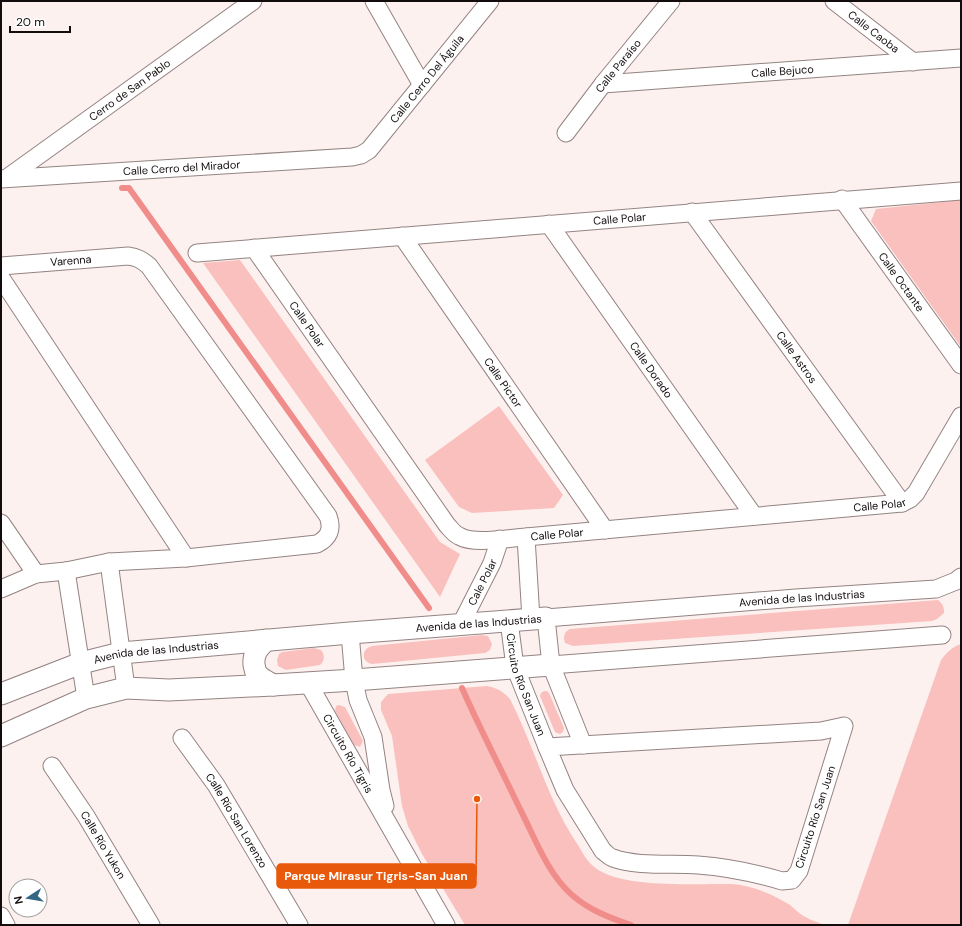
<svg xmlns="http://www.w3.org/2000/svg" width="962" height="926" font-family="'DM Sans',sans-serif">
<style>
.green{fill:#f9c0bd}
.lines{fill:none;stroke-linecap:round;stroke-linejoin:round}
.stream{stroke:#f08d8a;stroke-width:6}
.minor-casing{stroke:#948382;stroke-width:19}
.tertiary-casing{stroke:#948382;stroke-width:23}
.minor{stroke:#fff;stroke-width:17}
.tertiary{stroke:#fff;stroke-width:21}
.labels{text-anchor:middle;dominant-baseline:central;stroke-width:3.5;stroke-linejoin:round;paint-order:stroke}
.street-label{font-size:11px;fill:#120c0c;stroke:#fff}
.leader{fill:none;stroke:#e8590c;stroke-width:1.5}
.callout-dot{fill:#e8590c;stroke:#fff;stroke-width:1.5}
.callout{fill:#e8590c;stroke:#e8590c;stroke-width:1.5}
.callout-label{font-size:12px;text-anchor:middle;font-weight:bold;fill:#fff}
</style>
<rect width="100%" height="100%" fill="#fdf1f0"/>
<!-- green -->
<g class="green">
<path d="M961,200v147l-90,-126 5,-12z"/>
<path d="M240,260l200,282 20,12 -20,43 -237,-334z"/>
<path d="M499,406l64,89 -9,13 -82,5 -13,-6 -34,-47z"/>
<path d="M938,600c5,4 6,7 6,13l-7,6 -5,2 -359,25 -8,-3c-2,-6 -1,-11 5,-14z"/>
<path d="M482,635l6,1 4,8 -2,6 -5,3 -113,11c-11,-2 -11,-15 0,-18z"/>
<path d="M961,644v281h-113l93,-265c5,-7 11,-13 20,-16z"/>
<path d="M314,648l7,2c4,5 4,10 -1,15l-34,5 -8,-4 -1,-6 2,-6 3,-2z"/>
<path d="M487,686c10,2 16,5 23,13 24,47 37,99 66,143 5,7 9,17 16,23 26,25 104,18 139,19 20,1 42,10 59,21 4,3 7,7 12,10 6,4 15,7 22,10h-359l-43,-71 -14,-28 -6,-20 -10,-70 -11,-26v-8l7,-8z"/>
<path d="M544,691h3l2,2 15,35 -1,4 -3,2 -5,-2 -15,-36 1,-3z"/>
<path d="M339,705l6,2 18,34 -3,6 -6,-2 -19,-34 1,-5z"/>
</g>
<g class="lines">
<!-- stream -->
<g class="stream">
<path d="M122,188h7l300,420"/>
<path d="M462,688c18,41 39,81 58,121 15,29 27,64 52,86 17,15 38,23 59,30"/>
</g>
<!-- minor casing -->
<g class="minor-casing">
<g id="minor">
<path d="M374,1l48,84"/>
<path id="s1" d="M834,1l79,61"/>
<path id="s2" d="M603,84l358,-26"/>
<path id="s3" d="M566,133l37,-49 68,-83"/>
<path id="s4" d="M7,178l246,-177"/>
<path id="s5" d="M1,179l351,-22 9,-2 8,-5 121,-149"/>
<path id="s6" d="M842,199l119,166"/>
<path id="s7" d="M692,212l210,291"/>
<path id="s8" d="M549,224l205,292"/>
<path id="s9" d="M402,236l203,294"/>
<path id="s10" d="M254,248l193,277c4,4 7,9 12,11 15,9 49,2 67,1l376,-34 8,-4 6,-6 45,-77"/>
<path id="s11" d="M197,253l764,-62"/>
<path id="s12" d="M1,266l127,-10c9,1 14,4 21,10l179,250c5,13 1,22 -11,28l-131,14 -77,4 -43,9 -30,3 -35,15"/>
<path d="M1,278l185,280"/>
<path d="M1,523l35,51"/>
<path d="M526,537l5,82"/>
<path d="M109,562l17,126"/>
<path d="M66,571l20,127"/>
<path id="s13" d="M509,621l6,46 32,80"/>
<path id="s14" d="M461,624l31,-61 8,-24"/>
<path d="M350,633l4,47 4,20 15,37 8,53 4,16"/>
<path d="M551,665l391,-30"/>
<path id="s15" d="M308,683l138,242"/>
<path d="M844,726l-45,145 -7,9 -10,1c-27,-8 -56,-14 -84,-16 -25,-2 -61,2 -85,-7 -4,-1 -7,-5 -10,-7l-38,-61 -18,-43 274,-16z"/>
<path id="s16" d="M182,738l34,47 83,140"/>
<path id="s17" d="M583,745l-32,-80 -5,-47 250,-20 140,-9 20,-8 5,-4"/>
<path id="s18" d="M52,766l34,50 65,109"/>
<path d="M1,916l5,9"/>
</g>
</g>
<!-- tertiary casing -->
<g class="tertiary-casing">
<g id="tertiary">
<path d="M266,640c-8,8 -13,13 -12,25 1,3 1,7 3,9 4,5 11,8 16,11"/>
<path id="s19" d="M1,694l80,-31 40,-10 229,-20 196,-15"/>
<path d="M1,736l85,-38 40,-10 43,2 104,-5 81,-5 197,-15"/>
</g>
</g>
<!-- minor -->
<use href="#minor" class="minor"/>
<!-- tertiary -->
<use href="#tertiary" class="tertiary"/>
</g>
<g class="labels">
<!-- street labels -->
<g class="street-label">
<text stroke="none"><textPath href="#s1" startOffset="50">Calle Caoba</textPath></text>
<text stroke="none"><textPath href="#s3" startOffset="85">Calle Paraíso</textPath></text>
<text stroke="none"><textPath href="#s2" startOffset="180">Calle Bejuco</textPath></text>
<text stroke="none"><textPath href="#s5" startOffset="462">Calle Cerro Del Águila</textPath></text>
<text stroke="none"><textPath href="#s4" startOffset="151">Cerro de San Pablo</textPath></text>
<text stroke="none"><textPath href="#s5" startOffset="181">Calle Cerro del Mirador</textPath></text>
<text stroke="none"><textPath href="#s11" startOffset="424">Calle Polar</textPath></text>
<text stroke="none"><textPath href="#s12" startOffset="70">Varenna</textPath></text>
<text stroke="none"><textPath href="#s6" startOffset="102">Calle Octante</textPath></text>
<text stroke="none"><textPath href="#s10" startOffset="93">Calle Polar</textPath></text>
<text stroke="none"><textPath href="#s7" startOffset="179">Calle Astros</textPath></text>
<text stroke="none"><textPath href="#s8" startOffset="178">Calle Dorado</textPath></text>
<text stroke="none"><textPath href="#s9" startOffset="178">Calle Pictor</textPath></text>
<text stroke="none"><textPath href="#s10" startOffset="777">Calle Polar</textPath></text>
<text stroke="none"><textPath href="#s10" startOffset="453">Calle Polar</textPath></text>
<text stroke="none"><textPath href="#s14" startOffset="47">Cale Polar</textPath></text>
<text stroke="none"><textPath href="#s17" startOffset="390">Avenida de las Industrias</textPath></text>
<text stroke="none"><textPath href="#s19" startOffset="486">Avenida de las Industrias</textPath></text>
<text stroke="none"><textPath href="#s19" startOffset="162">Avenida de las Industrias</textPath></text>
<text stroke="none"><textPath href="#s13" startOffset="66">Circuito Río San Juan</textPath></text>
<text stroke="none"><textPath href="#s15" startOffset="81">Circuito Río Tigris</textPath></text>
<text transform="translate(815 817) rotate(-72)">Circuito Río San Juan</text>
<text stroke="none"><textPath href="#s16" startOffset="99">Calle Río San Lorenzo</textPath></text>
<text stroke="none"><textPath href="#s18" startOffset="94">Calle Río Yukon</textPath></text>
</g>
</g>
<!-- callouts -->
<path class="leader" d="M477 799L476 876"/>
<circle class="callout-dot" cx="477" cy="799" r="4"/>
<rect class="callout" x="277" y="864" width="199" height="24" rx="4"/>
<g class="callout-label">
<text x="376" y="880">Parque Mirasur Tigris-San Juan</text>
</g>
<!-- border -->
<rect width="962" height="926" fill="none" stroke="#120c0c" stroke-width="4"/>
<!-- north arrow -->
<g transform="translate(28 898) rotate(258)"><circle r="19" fill="#ffffff" stroke="#a09e9e"/>
<path d="M0-3L7 15L0 10L-7 15Z" fill="#326683"/>
<text y="-6" font-size="11" font-weight="bold" text-anchor="middle" fill="#120c0c">N</text>
</g>
<!-- scale -->
<path d="M10 26v6h60v-6" fill="none" stroke="#120c0c" stroke-width="2"/>
<text x="16" y="26" font-size="12" fill="#120c0c" stroke="#ffffff" stroke-width="3" paint-order="stroke">20 m</text>
</svg>
